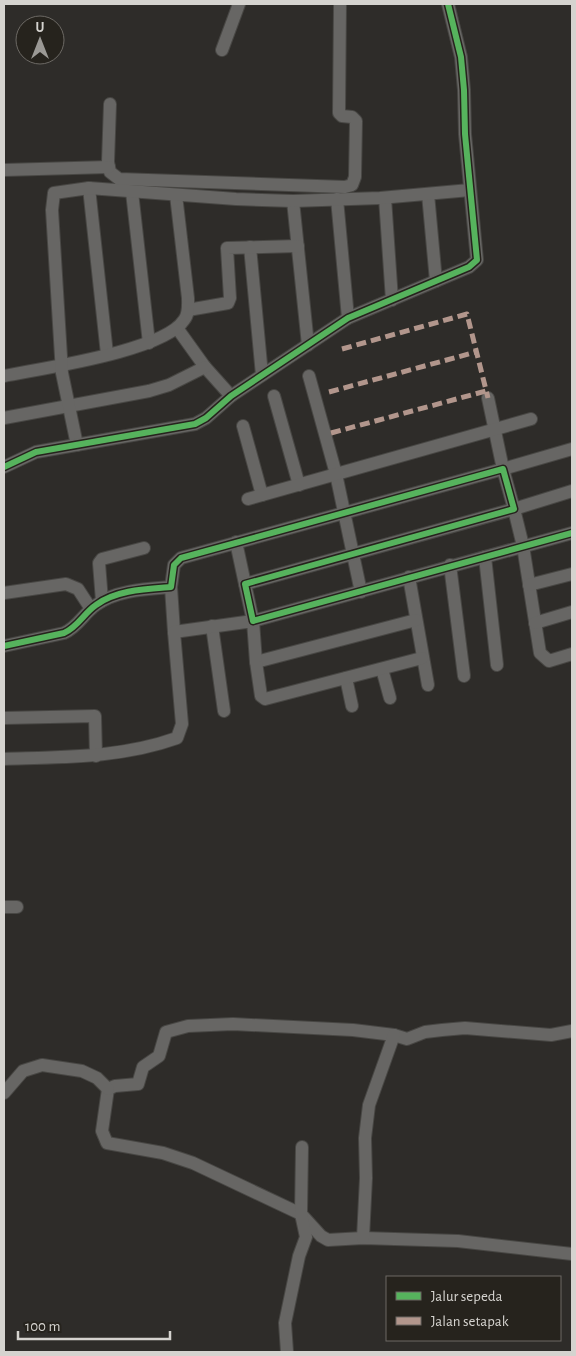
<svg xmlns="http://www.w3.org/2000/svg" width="576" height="1356" font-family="'Alegreya Sans',sans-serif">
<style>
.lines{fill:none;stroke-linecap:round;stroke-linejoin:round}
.minor-casing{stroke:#484744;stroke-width:14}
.minor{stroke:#676664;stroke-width:12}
.quiet{stroke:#b2968c;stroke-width:5;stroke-dasharray:10 5;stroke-linecap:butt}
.cycleway-casing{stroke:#26231d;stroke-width:9}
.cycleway{stroke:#56b35d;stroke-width:6}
</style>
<rect width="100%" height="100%" fill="#2e2c29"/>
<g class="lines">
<!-- minor casing -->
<g class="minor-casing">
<g id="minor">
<path d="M222,50l17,-46"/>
<path d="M110,104l-2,58 2,10 9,7 226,8 7,-2 3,-8 1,-56 -4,-4 -10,-1 -3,-3 1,-109"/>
<path d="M4,170l105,-3"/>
<path d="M89,188l18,166"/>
<path d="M132,192l17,151"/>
<path d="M428,194l8,87"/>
<path d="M385,198l7,102"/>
<path d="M337,199l11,119"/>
<path d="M293,201l15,144"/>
<path d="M250,247l12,128"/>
<path d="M188,310l40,-7 2,-5 -3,-50 71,-2"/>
<path d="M177,328l28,39 26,29"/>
<path d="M4,376c39,-8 160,-25 180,-56 5,-6 4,-14 4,-22l-12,-103"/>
<path d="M309,376l27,98 25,118"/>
<path d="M274,396l25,89"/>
<path d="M488,398l15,71 69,-20"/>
<path d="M4,418l145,-27 20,-6 36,-18"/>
<path d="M243,426l19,69"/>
<path d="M77,445l-15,-72 -10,-163 2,-17 35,-5 147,11 57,2 87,-3 90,-8"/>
<path d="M4,467l32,-15 159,-28 11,-6 25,-22 117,-78 121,-51 8,-7 -12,-126 -1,-44 -3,-33 -13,-53"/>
<path d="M572,491l-58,18 9,37 17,107 9,8 23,-7"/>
<path d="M248,499l283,-80"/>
<path d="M236,542l9,42"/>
<path d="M485,557l12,108"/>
<path d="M450,565l14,111"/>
<path d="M409,577l19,108"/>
<path d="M529,585l43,-11"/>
<path d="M171,587l3,45"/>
<path d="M4,593l62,-9 12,5 13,20"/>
<path d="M102,601l-3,-38 3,-4 42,-11"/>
<path d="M535,623l37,-11"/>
<path d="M212,626l12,85"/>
<path d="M4,646l60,-13c14,-6 20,-20 32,-28 20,-15 50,-16 75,-18l3,-22 7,-7 322,-89 11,40 -269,75 8,37 319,-88"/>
<path d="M256,662l160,-42"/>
<path d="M382,669l8,29"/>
<path d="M346,678l6,28"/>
<path d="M4,718l91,-2 1,40"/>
<path d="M4,759c59,-2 117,-1 173,-21l5,-14 -8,-92 79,-11 3,41 5,34 4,3 157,-41"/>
<path d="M4,907h13"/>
<path d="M108,1089l-6,42 5,12 56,10 30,10 108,51 20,22 7,4 35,-2 95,3 114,13"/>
<path d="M108,1089l7,-3 23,-2 5,-17 16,-11 7,-24 22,-6 45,-2 120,6 41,5 13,4 18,-7 17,-2 23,-2 86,7 21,-4"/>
<path d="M4,1093l19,-22 19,-6 40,6 15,7 11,11"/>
<path d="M363,1238l3,-60 -1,-40 4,-33 25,-70"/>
<path d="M287,1352l-2,-29 14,-67 7,-19 -5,-23 1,-67"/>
</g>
</g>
<!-- minor -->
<use href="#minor" class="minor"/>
<!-- quiet -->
<g class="quiet">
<path d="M342,349l125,-35 21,84"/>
<path d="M329,392l147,-40"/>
<path d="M331,433l155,-42"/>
</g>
<!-- cycleway casing -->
<g class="cycleway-casing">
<g id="cycleway">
<path d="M4,467l32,-15 159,-28 11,-6 25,-22 117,-78 121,-51 8,-7 -12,-126 -1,-44 -3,-33 -13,-53"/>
<path d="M4,646l60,-13c14,-6 20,-20 32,-28 20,-15 50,-16 75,-18l3,-22 7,-7 322,-89 11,40 -269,75 8,37 319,-88"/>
</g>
</g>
<!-- cycleway -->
<use href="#cycleway" class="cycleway"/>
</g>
<!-- border -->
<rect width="576" height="1356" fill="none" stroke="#d5d3cf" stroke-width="10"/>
<!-- legend -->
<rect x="386" y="1276" width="175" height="65" fill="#26231d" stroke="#6c6964"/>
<rect x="396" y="1292" width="25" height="8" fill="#56b35d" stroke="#6c6964"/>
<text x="431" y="1301" font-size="15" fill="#d5d3cf">Jalur sepeda</text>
<rect x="396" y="1317" width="25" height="8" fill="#b2968c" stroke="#6c6964"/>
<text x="431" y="1326" font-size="15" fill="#d5d3cf">Jalan setapak</text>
<!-- north arrow -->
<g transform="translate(40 40)"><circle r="24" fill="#26231d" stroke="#6c6964"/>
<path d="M0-4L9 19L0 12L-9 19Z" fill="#9b9995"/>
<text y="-8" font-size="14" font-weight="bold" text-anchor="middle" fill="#d5d3cf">U</text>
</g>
<!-- scale -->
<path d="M18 1331v8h152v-8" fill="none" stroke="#d5d3cf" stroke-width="2.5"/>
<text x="25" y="1331" font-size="15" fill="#d5d3cf" stroke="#26231d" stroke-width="4" paint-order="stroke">100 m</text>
</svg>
